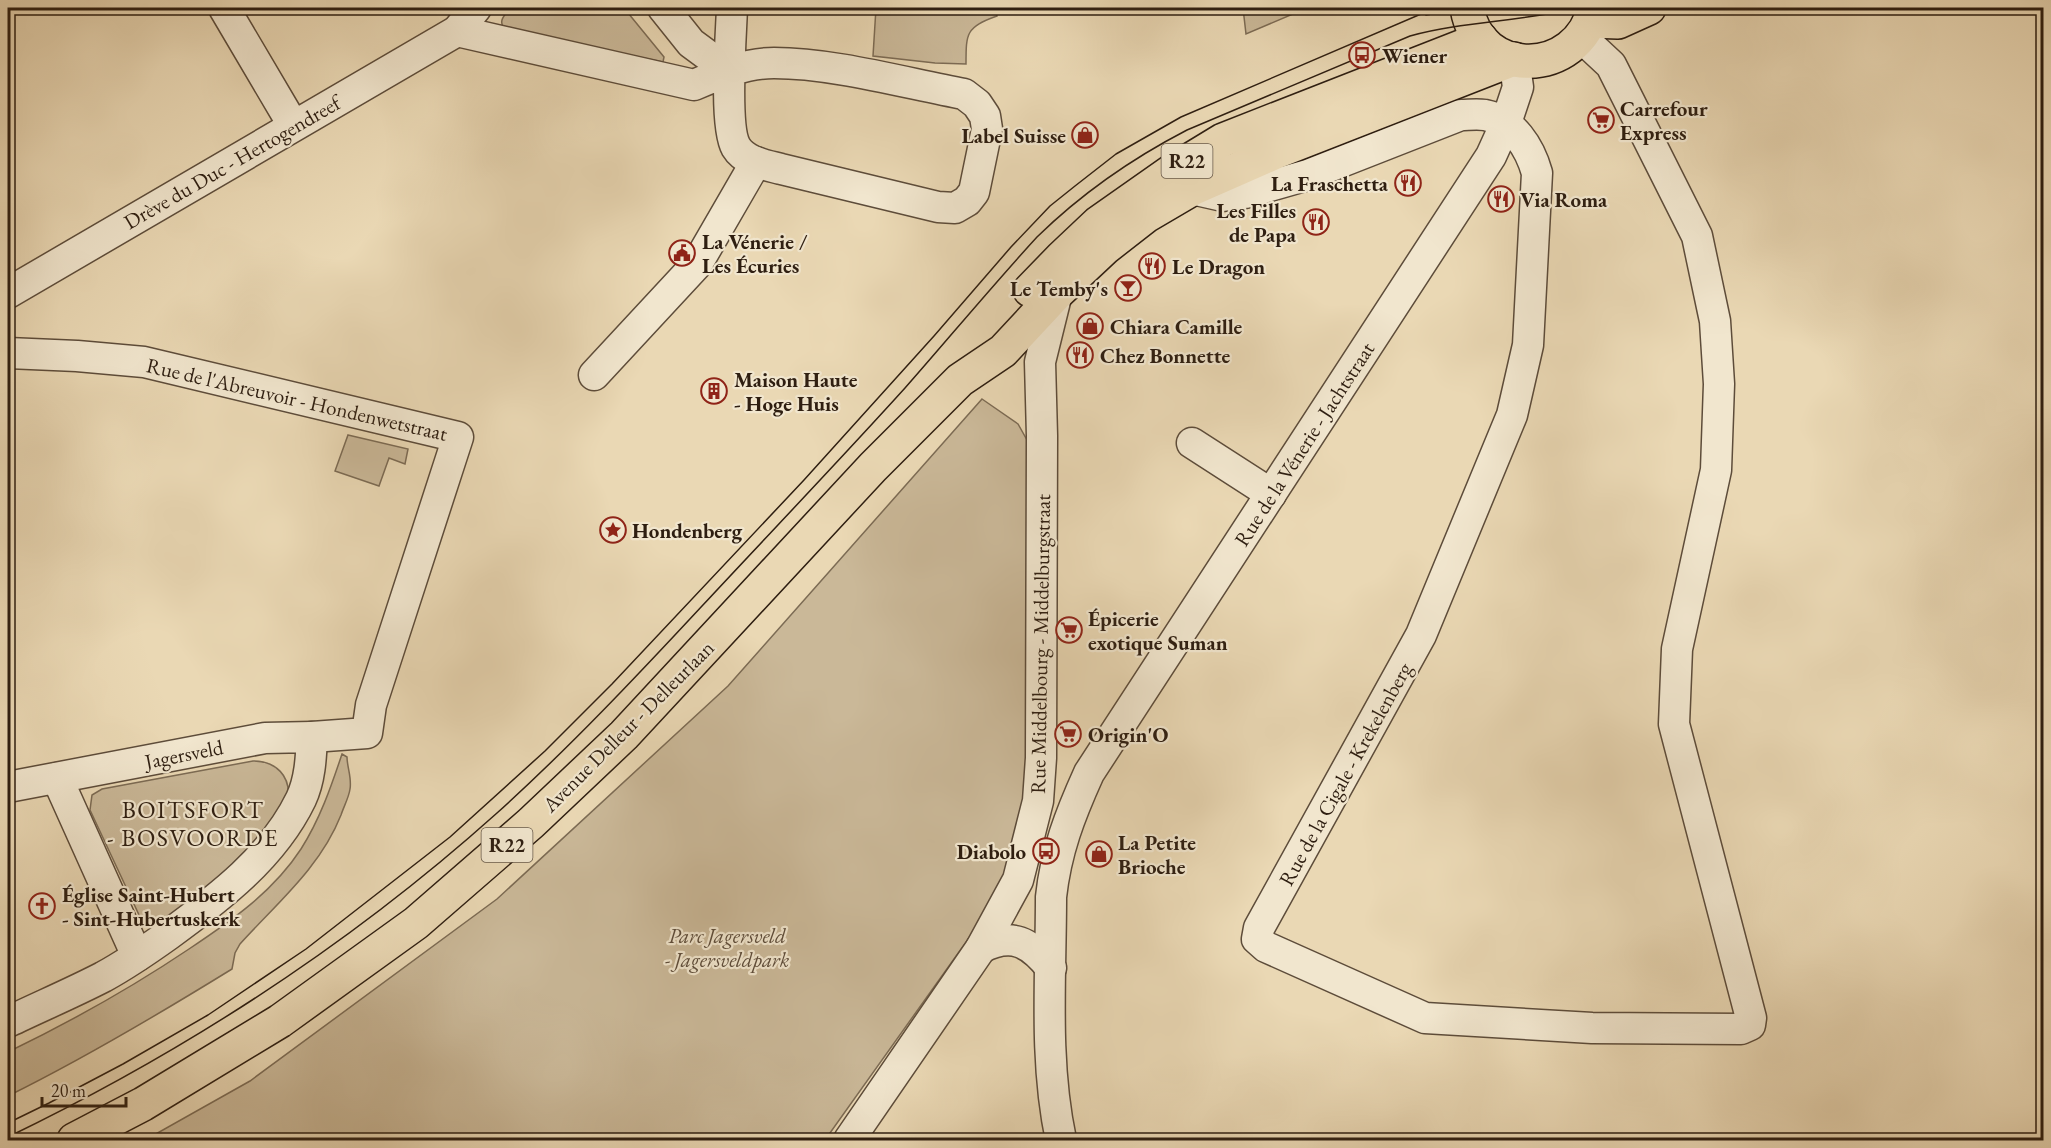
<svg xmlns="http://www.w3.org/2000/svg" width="2051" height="1148" font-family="'EB Garamond',serif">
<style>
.green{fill:#cab898;stroke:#7c6b54;stroke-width:1.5}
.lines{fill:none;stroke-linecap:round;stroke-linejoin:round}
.minor-casing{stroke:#5d4c3a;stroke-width:33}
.primary-casing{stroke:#2e1e11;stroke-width:36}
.minor{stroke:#f1e6ce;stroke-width:30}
.primary{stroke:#ead8b4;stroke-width:33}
.tram{stroke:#2e1e11;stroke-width:1.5}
.labels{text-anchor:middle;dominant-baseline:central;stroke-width:4.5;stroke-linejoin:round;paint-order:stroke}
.shield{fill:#f1e6ce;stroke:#685a4a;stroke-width:1.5}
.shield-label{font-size:20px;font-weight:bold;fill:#2e1e11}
.poi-label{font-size:21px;font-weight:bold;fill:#2e1e11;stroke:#f1e6ce;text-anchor:start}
.street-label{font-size:21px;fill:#2e1e11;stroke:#f1e6ce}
.park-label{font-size:21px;font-style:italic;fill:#5d4c3a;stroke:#f1e6ce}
.quarter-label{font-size:24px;letter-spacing:1.5px;fill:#2e1e11;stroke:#f1e6ce}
</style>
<rect width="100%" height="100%" fill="#ead8b4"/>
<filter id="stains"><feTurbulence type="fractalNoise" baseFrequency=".00333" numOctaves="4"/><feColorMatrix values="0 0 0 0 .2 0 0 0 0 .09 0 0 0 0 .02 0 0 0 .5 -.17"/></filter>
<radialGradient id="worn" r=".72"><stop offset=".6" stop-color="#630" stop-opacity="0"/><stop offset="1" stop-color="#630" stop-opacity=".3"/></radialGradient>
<!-- green -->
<g class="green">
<path d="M510,8h114l40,49 -1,5 -159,-33c-6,-9 1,-14 6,-21z"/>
<path d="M876,8h119l2,8c-31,11 -31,17 -31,48l-31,-1 -62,-7z"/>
<path d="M1243,8h64l-61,26z"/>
<path d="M982,399l36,25 23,41 -8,317 -27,104 -181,254h-680l105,-59 247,-182 231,-213z"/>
<path d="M348,435l60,14 -3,15 -16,-6 -10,28 -44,-15z"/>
<path d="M342,754l5,3c0,10 5,21 3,32 -1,8 -6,17 -9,26 -21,53 -64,88 -101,129l-5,9 -3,16c-73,45 -147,89 -224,127v-44c62,-30 123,-64 181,-103 42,-28 84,-57 112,-100 19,-30 30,-62 41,-95z"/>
<path d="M253,761c23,0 38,15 35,38l-33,50 -92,73c-9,2 -15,2 -23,-5l-50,-107 2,-15 10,-6z"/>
</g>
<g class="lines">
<!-- minor casing -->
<g class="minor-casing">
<g id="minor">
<path d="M224,8l69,117"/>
<path d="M663,8l28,35 38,28"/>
<path d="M457,31l237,54c25,-11 52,-22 80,-22 59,0 131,20 190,31l13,10 8,12 2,13 -13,63 -7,9 -12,7 -17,-1 -157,-38c-15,-4 -36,-7 -45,-22 -12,-21 -5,-112 -4,-139"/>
<path d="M1192,189l31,7 22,-3 63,-18 153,-60c7,0 16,-1 24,0 28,5 45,33 52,58l-9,172 -16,70 -91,220 -162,293 -2,11 9,8 159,71 167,10 149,1 9,-4 1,-7 -77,-294 3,-75 39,-179 3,-86 -4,-63 -18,-85 -86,-171 -30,-28"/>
<path d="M8,293l449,-262 19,-23"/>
<path d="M8,353l69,3 67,6 314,75 -87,268 -4,28 -55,4"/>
<path d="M594,375l103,-111 59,-102"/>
<path d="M1192,443l79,51"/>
<path d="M57,778l80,178"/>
<path d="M8,787l257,-49 47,-1c-1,21 -2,43 -11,62 -28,58 -82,99 -133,136 -21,15 -43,30 -65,42 -31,16 -64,30 -95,45"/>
<path d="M981,948c31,-16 49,-6 70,20"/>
<path d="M849,1140l132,-192 37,-68 20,-79 3,-43 1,-322 -2,-74 17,-69"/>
<path d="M1061,1140c-17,-79 -10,-163 -10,-243 5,-46 19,-82 38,-124l402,-617 15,-33 12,-36 -4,-28"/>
</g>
</g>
<!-- primary casing -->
<g class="primary-casing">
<g id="primary">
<path d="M1467,8c12,72 111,70 127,0"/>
<path d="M1590,21l28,1 31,-14"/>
<path d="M1030,290l32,-33 36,-34 74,-52 51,-31 258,-101"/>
<path d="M74,1140l69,-36 137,-83 136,-98 115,-100 93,-88 249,-268 87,-87 43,-29 54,-58 48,-45 41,-32 46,-27 84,-37 238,-93"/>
</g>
</g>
<!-- minor -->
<use href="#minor" class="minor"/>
<!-- primary -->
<use href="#primary" class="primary"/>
<!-- tram -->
<g class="tram">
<path d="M1426,15l41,-7"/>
<path d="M8,1123l41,-20 74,-39 85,-49 98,-66 144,-112 95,-86 67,-67 192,-204 130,-144 77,-89 39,-41 25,-20 41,-32 65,-37 254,-109"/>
<path d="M8,1137c176,-85 343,-193 489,-324 72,-65 139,-136 205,-207 67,-72 136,-144 203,-218 44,-50 87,-102 132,-151 45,-44 94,-78 150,-107l223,-94c54,-15 111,-14 166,-28"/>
</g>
</g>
<!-- icons -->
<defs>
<g id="bus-ring" transform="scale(1.35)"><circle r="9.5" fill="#f1e6ce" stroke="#8f2418" stroke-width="1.5"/><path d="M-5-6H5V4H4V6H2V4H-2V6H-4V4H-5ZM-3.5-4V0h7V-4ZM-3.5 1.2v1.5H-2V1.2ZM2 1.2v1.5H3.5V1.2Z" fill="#8f2418"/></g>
<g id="supermarket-ring" transform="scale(1.35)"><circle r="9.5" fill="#f1e6ce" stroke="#8f2418" stroke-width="1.5"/><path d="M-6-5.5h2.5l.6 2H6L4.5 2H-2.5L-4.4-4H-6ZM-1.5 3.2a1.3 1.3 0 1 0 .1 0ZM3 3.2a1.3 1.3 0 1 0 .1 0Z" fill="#8f2418"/></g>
<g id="shop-ring" transform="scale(1.35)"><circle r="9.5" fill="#f1e6ce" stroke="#8f2418" stroke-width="1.5"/><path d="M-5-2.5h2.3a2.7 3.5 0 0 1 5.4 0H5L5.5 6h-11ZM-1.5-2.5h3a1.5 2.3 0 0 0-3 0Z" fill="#8f2418"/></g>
<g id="restaurant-ring" transform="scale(1.35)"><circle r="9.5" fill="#f1e6ce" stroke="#8f2418" stroke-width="1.5"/><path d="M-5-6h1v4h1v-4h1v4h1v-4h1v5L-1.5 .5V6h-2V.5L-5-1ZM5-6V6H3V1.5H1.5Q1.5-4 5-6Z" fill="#8f2418"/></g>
<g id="civic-ring" transform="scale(1.35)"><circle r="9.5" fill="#f1e6ce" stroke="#8f2418" stroke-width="1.5"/><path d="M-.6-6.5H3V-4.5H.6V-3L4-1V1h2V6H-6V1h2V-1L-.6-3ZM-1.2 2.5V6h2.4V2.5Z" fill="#8f2418"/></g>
<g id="bar-ring" transform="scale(1.35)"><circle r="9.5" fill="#f1e6ce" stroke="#8f2418" stroke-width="1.5"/><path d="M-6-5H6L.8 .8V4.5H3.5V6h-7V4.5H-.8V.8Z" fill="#8f2418"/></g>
<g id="building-ring" transform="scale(1.35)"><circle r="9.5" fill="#f1e6ce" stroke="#8f2418" stroke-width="1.5"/><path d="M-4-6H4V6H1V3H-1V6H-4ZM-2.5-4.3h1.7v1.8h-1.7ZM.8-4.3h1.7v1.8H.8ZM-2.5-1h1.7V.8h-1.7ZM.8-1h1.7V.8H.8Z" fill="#8f2418"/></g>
<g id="sight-ring" transform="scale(1.35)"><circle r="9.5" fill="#f1e6ce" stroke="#8f2418" stroke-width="1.5"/><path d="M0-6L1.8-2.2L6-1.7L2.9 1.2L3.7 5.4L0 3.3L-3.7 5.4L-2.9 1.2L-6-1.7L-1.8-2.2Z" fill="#8f2418"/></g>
<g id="church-ring" transform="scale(1.35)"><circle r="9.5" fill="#f1e6ce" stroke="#8f2418" stroke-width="1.5"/><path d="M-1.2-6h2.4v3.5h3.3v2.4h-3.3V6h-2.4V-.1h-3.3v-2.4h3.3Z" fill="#8f2418"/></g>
</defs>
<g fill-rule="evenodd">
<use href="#bus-ring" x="1362" y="55"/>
<use href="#supermarket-ring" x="1601" y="120"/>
<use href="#shop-ring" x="1085" y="135"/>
<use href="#restaurant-ring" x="1408" y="183"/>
<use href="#restaurant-ring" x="1501" y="199"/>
<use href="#restaurant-ring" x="1316" y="222"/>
<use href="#civic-ring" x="682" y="253"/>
<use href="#restaurant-ring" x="1152" y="266"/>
<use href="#bar-ring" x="1128" y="288"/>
<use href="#shop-ring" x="1090" y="326"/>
<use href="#restaurant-ring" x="1080" y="355"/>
<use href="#building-ring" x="714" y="391"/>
<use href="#sight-ring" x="613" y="530"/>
<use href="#supermarket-ring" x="1069" y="630"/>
<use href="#supermarket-ring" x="1068" y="734"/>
<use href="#bus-ring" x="1046" y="851"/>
<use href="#shop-ring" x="1099" y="854"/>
<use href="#church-ring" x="42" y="906"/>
</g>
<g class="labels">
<!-- shield labels -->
<g class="shield">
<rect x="1161.5" y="144" width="51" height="34" rx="4.5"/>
<rect x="481.5" y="828" width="51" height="34" rx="4.5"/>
</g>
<g class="shield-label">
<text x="1187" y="161">R22</text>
<text x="507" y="845">R22</text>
</g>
<!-- poi labels -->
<g class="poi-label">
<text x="1382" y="55">Wiener</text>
<text x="1620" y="108">Carrefour<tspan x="1620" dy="24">Express</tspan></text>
<text x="1066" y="135" text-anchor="end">Label Suisse</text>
<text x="1388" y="183" text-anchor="end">La Fraschetta</text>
<text x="1520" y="199">Via Roma</text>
<text x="1296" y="210" text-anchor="end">Les Filles<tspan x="1296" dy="24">de Papa</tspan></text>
<text x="702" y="241">La Vénerie /<tspan x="702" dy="24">Les Écuries</tspan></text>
<text x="1172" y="266">Le Dragon</text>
<text x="1108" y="288" text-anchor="end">Le Temby's</text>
<text x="1110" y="326">Chiara Camille</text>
<text x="1100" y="355">Chez Bonnette</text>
<text x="734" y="379">Maison Haute<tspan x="734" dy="24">- Hoge Huis</tspan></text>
<text x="632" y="530">Hondenberg</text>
<text x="1088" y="618">Épicerie<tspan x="1088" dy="24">exotique Suman</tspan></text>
<text x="1088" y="734">Origin'O</text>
<text x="1118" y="842">La Petite<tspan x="1118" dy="24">Brioche</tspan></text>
<text x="1026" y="851" text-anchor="end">Diabolo</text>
<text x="62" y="894">Église Saint-Hubert<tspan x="62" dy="24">- Sint-Hubertuskerk</tspan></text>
</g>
<!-- street labels -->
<g class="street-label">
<text transform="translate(232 162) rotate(-30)">Drève du Duc - Hertogendreef</text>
<text transform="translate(297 399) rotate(13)">Rue de l'Abreuvoir - Hondenwetstraat</text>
<text transform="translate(1304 444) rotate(-57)">Rue de la Vénerie - Jachtstraat</text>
<text transform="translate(1040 644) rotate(-89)">Rue Middelbourg - Middelburgstraat</text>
<text transform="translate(628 726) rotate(-45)">Avenue Delleur - Delleurlaan</text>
<text transform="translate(184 754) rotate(-11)">Jagersveld</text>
<text transform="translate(1345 774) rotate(-61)">Rue de la Cigale - Krekelenberg</text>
</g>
<!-- park labels -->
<g class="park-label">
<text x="727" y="935">Parc Jagersveld<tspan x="727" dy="24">- Jagersveldpark</tspan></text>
</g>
<!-- quarter labels -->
<g class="quarter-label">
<text x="193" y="809">BOITSFORT<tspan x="193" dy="28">- BOSVOORDE</tspan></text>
</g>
</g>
<!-- margin -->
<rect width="2051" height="1148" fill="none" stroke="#ead8b4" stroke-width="30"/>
<rect x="9" y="9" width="2033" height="1130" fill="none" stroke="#2e1e11" stroke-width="3"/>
<rect x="15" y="15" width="2021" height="1118" fill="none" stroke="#2e1e11" stroke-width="1.5"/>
<!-- scale -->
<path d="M42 1097v9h84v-9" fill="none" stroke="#2e1e11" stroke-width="3"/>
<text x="51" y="1097" font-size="18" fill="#2e1e11" stroke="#f1e6ce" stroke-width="4.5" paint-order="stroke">20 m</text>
<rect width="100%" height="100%" filter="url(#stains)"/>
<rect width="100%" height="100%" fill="url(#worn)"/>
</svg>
